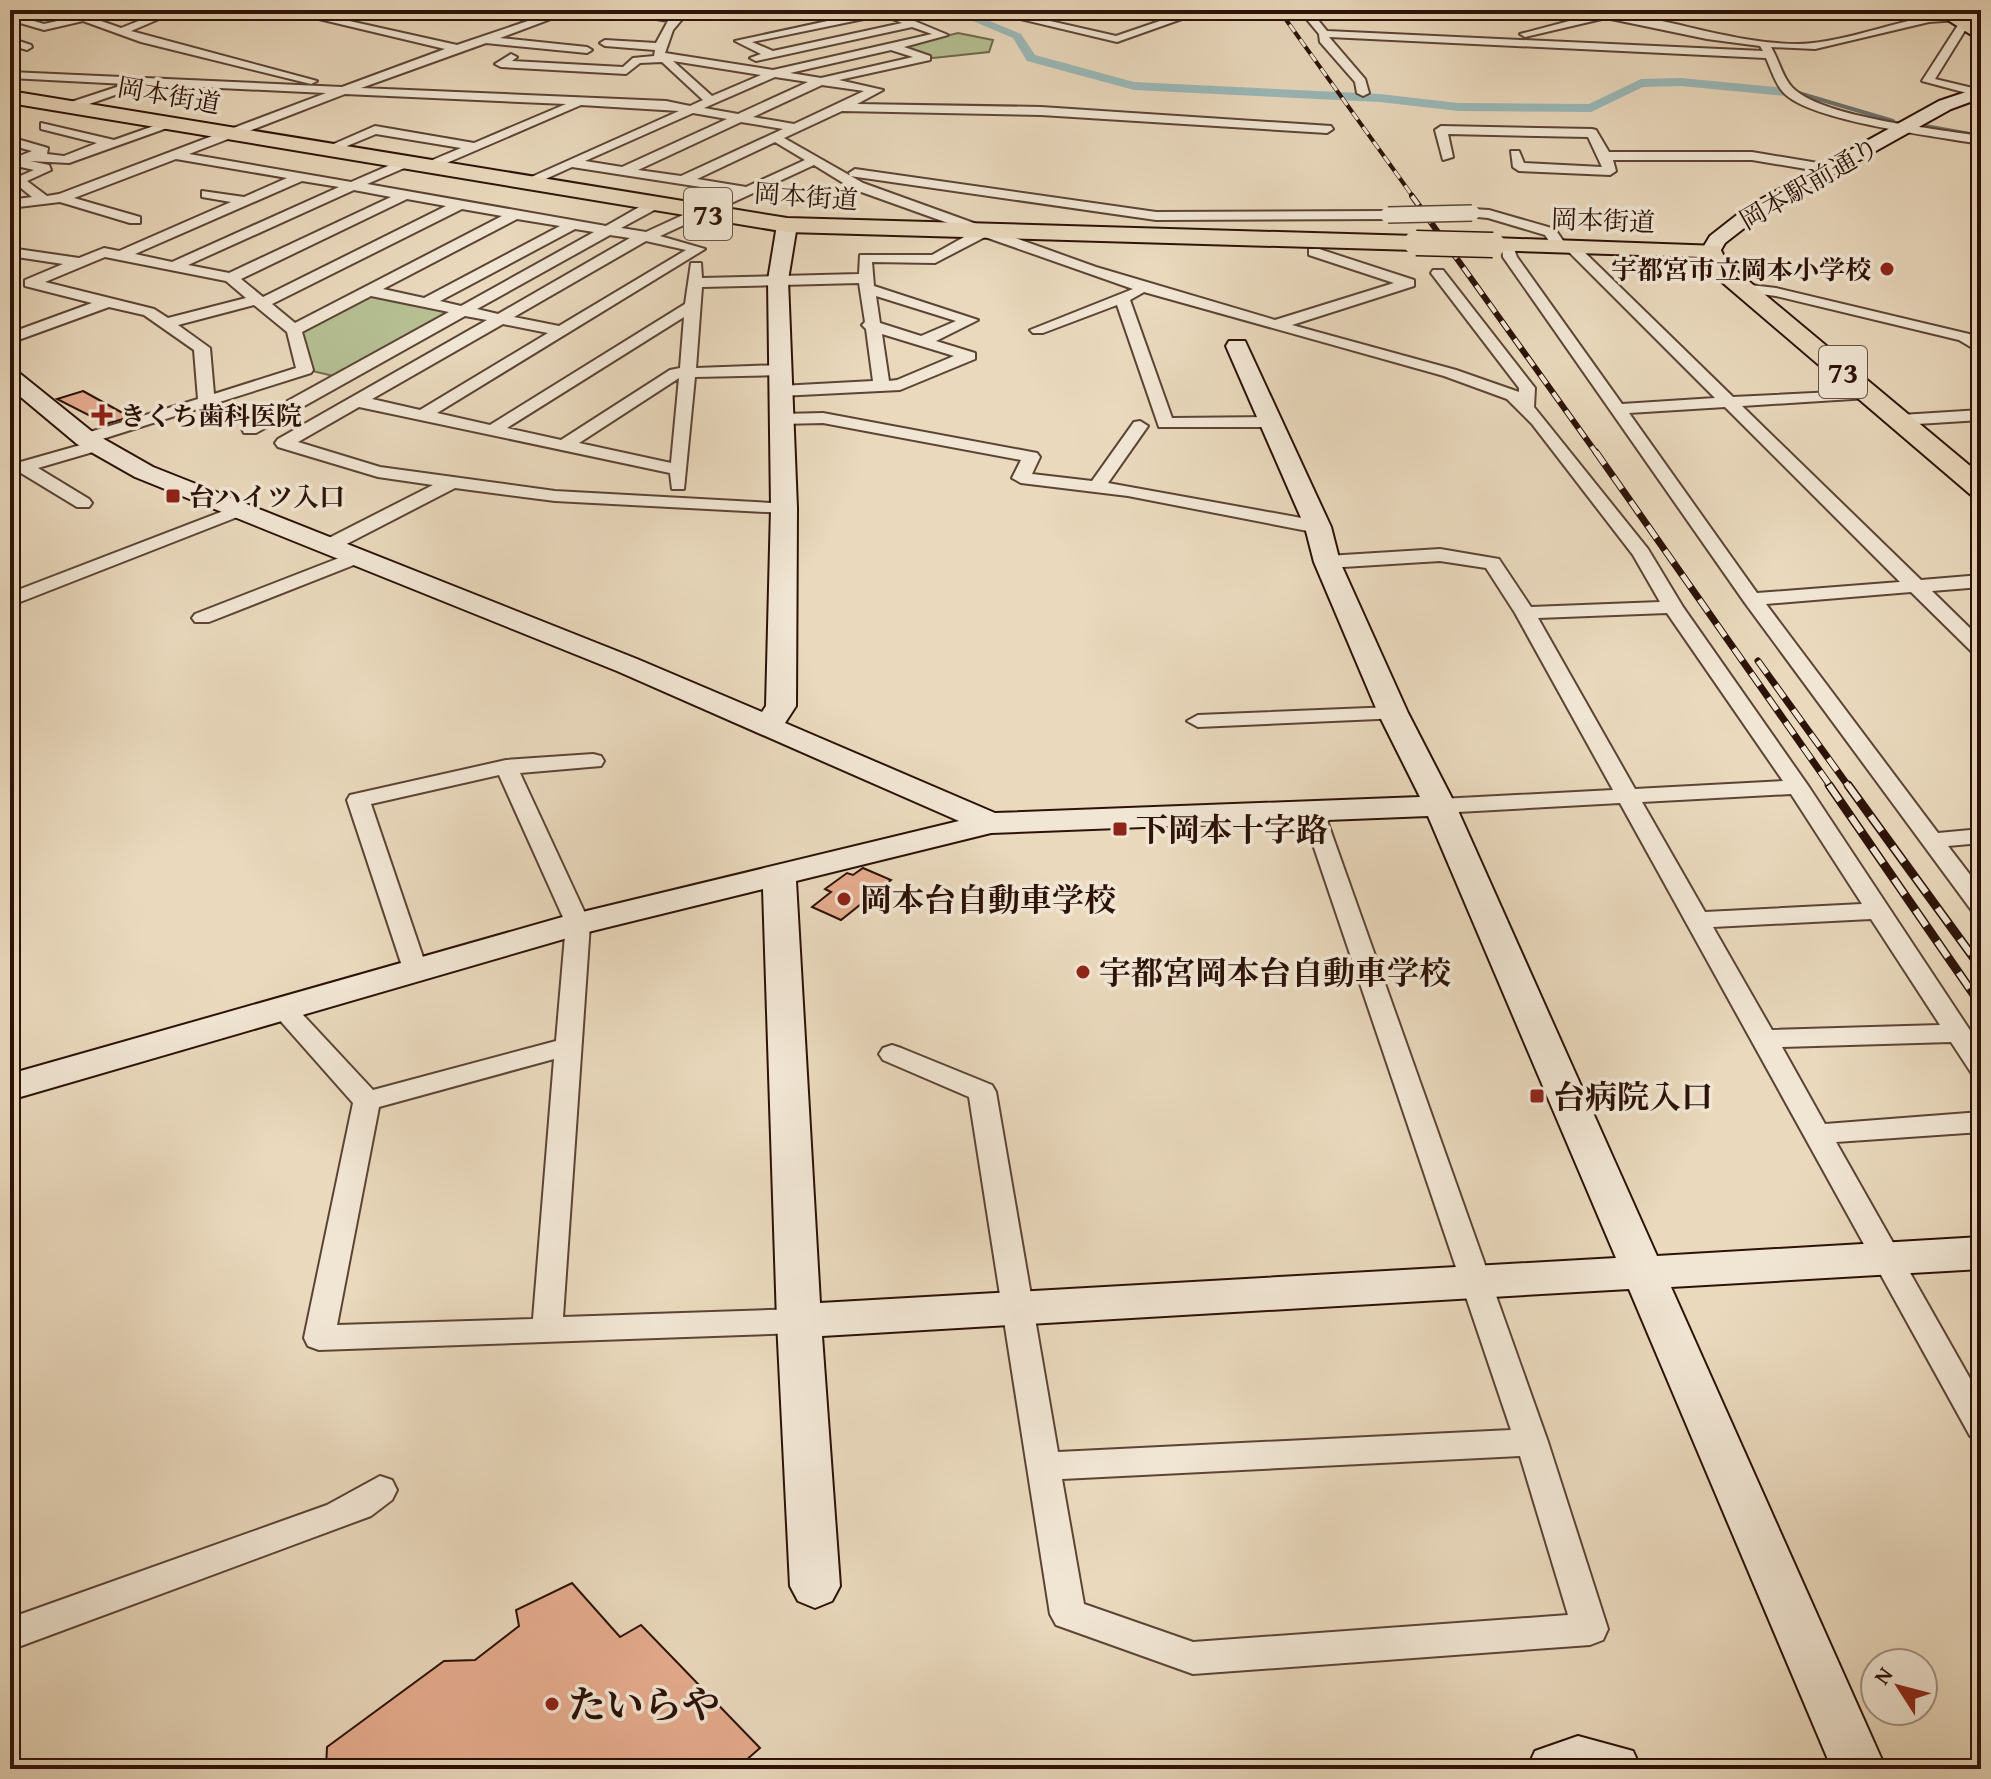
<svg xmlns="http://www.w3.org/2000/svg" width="1991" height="1779" font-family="'Gentium Book Plus','Noto Serif JP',serif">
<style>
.green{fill:#b5bf92;stroke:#70684d;stroke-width:2}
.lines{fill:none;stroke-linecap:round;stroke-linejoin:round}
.stream{stroke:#6e7672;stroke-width:4}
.canal{fill:#9ab9b9;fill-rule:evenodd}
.building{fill:#e5ac8e;stroke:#2c1208;stroke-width:2}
.street-casing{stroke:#5c4435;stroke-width:4}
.secondary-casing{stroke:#2c1208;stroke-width:4}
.primary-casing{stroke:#2c1208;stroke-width:4}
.highway-casing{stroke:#2c1208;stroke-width:4}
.street{fill:#f1e6d4;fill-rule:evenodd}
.secondary{fill:#f1e6d4;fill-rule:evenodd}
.primary{fill:#ead9bd;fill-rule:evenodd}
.highway{fill:#ead9bd;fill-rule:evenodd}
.rail-far3-casing{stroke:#2c1208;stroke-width:4}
.rail-far2-casing{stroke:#2c1208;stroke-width:6}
.rail-far1-casing{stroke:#2c1208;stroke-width:7}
.rail-casing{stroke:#2c1208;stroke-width:9}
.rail-far3{stroke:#f1e6d4;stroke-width:3;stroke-dasharray:9;stroke-linecap:butt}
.rail-far2{stroke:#f1e6d4;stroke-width:4;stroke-dasharray:11;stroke-linecap:butt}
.rail-far1{stroke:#f1e6d4;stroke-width:5;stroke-dasharray:15;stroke-linecap:butt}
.rail{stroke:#f1e6d4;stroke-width:6;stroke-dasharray:19;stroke-linecap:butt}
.street-bridge-casing{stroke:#5c4435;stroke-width:18;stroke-linecap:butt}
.primary-bridge-casing{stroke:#2c1208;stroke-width:27;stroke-linecap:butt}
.street-bridge{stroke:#f1e6d4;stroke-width:15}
.primary-bridge{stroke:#ead9bd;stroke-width:24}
.poi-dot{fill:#8f2418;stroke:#f1e6d4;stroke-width:3}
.labels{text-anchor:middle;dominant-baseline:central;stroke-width:7;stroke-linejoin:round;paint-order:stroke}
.far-street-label{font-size:26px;fill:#2c1208;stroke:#f1e6d4}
.far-poi-label{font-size:26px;font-weight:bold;fill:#2c1208;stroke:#f1e6d4;text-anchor:start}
.shield{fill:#f1e6d4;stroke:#675245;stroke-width:2}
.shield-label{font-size:30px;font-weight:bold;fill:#2c1208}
.poi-label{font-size:32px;font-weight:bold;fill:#2c1208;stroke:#f1e6d4;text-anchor:start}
.near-poi-label{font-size:38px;font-weight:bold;fill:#2c1208;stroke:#f1e6d4;text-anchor:start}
</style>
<rect width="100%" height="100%" fill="#ead9bd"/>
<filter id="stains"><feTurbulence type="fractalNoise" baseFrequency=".0025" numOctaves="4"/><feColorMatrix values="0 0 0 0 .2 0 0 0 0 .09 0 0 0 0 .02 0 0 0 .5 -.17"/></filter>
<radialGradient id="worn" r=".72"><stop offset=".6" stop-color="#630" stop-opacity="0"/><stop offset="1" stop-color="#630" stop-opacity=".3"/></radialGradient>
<!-- green -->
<g class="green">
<path d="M958,33l35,7 -4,12 -56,6 -32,-11z"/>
<path d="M371,295l93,19 -118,65 -34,-8 -11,-40z"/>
</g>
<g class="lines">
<!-- stream -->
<g class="stream">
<path d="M1795,92l98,29"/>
<path d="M1925,126l56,10"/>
</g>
<!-- canal -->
<path class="canal" d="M947,10h16l58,24 14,21 99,27 246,12 78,9 131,1 52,-25 40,-1 105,10 6,4 -6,4 -105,-10 -38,1 -52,25 -133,-1 -78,-9 -246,-12 -107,-29 -14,-23z"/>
</g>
<!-- building -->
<g class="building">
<path d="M83,391l47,26 -24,7 -49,-25z"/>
<path d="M863,868l28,12 -50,40 -29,-13 19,-15 -6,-3 22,-16 6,2z"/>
<path d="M572,1583l48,54 21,-12 119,123 -24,21h-410l1,-22 117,-86 31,-1 44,-34 -3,-16z"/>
</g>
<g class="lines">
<!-- street casing -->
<g class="street-casing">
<g id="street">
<path d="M166,10h14l-49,21 186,50 -6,3 -170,-42 -58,-21 -39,9 -34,-10v-6l34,10 40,-9 37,13z"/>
<path d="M281,10h19l157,35 103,-35h15l-75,28 87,9 5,3 -5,3 -101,-10 -125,45 305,13 24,5 13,-6 -41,-38 -22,1 -14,11 -125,-7 -6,-3 16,-10 6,3 -5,4 111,6 10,-9 21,-2 1,-6 -50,-4 -5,-3 5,-3 51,3 12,-22 -63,-11 68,6 6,-6h11l-17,20 -8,23 108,17 159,-36 -20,-7 -156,34 -6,-3 11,-4 -26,-13 143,-31h10l60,25 -44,12 26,9v4l-91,20 44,10 -26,14 184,3 290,19 2,3 -6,4 -286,-18 -199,-4 -58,27 79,45 233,84 179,53 119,-37 -85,-28v-6h10l95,31v6l-122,39 164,45 63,22v-4l-88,-115 2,-3h10l92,118 -1,19 114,142 35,58 126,180 172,260v30l-9,-3 -21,-32 -169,5 43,77 156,-12v20l-145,10 145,256v42l-11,-4 -350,-633 -180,10 -8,-2 -3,-5 3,-5 8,-2 173,-9 -98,-177 -29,-45 -46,-7 -113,7 -9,-6 9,-6 113,-7 59,10 32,48 129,-5 -27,-47 -101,-131 -25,-25 -63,-23 -300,-84 -14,8 42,118 99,-1 8,5 -8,5h-112l-42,-122 -74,28h-10l-3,-3 103,-41 -148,-52 -50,26 -63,-1 2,24 104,34 -42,21 39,12v6l-75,31 -120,6 -8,-5 8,-5 93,-5 -7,-52 -4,-4 3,-3 -6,-39 -157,4 -6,81 85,-3 8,5 -8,5 -86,2 -11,112h-12l-2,-16 -311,-66 -61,35 82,25 175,24 235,13 3,4 -3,4 -6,1 -229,-12 -100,-13 -120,62h-14l-2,-4 2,-4 112,-57 -55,-8 -100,-30 -3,-4 3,-4 209,-119 -22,-4 -209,117h-12l-2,-4 2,-4 205,-113 -78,-16 -69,36 11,38 -2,3 -212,67 7,5 -3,4 -65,19 51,31 3,4 -3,4h-12l-56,-34 -11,3v-11l74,-21 -7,-5 3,-4 118,-36 -4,-49 -50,-35 -35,-8 -99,36v-10l82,-30 -67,-17v-6l38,-16 -53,-8v-8l69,10 25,-10 15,3 112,-49 -29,-5v-6l42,6 43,-19 -111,-19 -102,39 66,19v6h-10l-70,-21 -50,6v-8l22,-3 -21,-17 23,-10 -22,-5v-6l20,-8 -22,-6v-8l38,11 -1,6 17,2 33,-13 -56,-14v-6l73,17 54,-19 10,3 -109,39 -39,-2 19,4 2,5 -24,11 20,15 12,-2 267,-101 -190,-9 -1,4 -66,23 -4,-1v-6l61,-20 -116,-6v-6l332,15 103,-38zM883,15l19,8 -129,28 -21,-9zM891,50l22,7 -92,21 -31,-5zM673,61l88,14 -49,21zM775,77l33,5 -70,32 -34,-6zM822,85l42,6 -70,33 -41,-7zM345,94l221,10 -92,39 -99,-17 -55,24 10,3 46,-19 85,14 -38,16v6l5,1 153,-66 98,6 -161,72 12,3 42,-19 161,25 -87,40 -25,-4 37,-20v-6h-10l-42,24 -239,-42 42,-18 1,-3 -6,-4 -53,23 -162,-28zM693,113l34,6 -105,48 -37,-6zM741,122l42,7 -102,47 -43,-6zM775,142l30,18 -59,27 -49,-8zM814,165l39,24 120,43 -41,23h-72l-1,19 -157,4 -1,-15h-10l-6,41 -195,121 -53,-12 268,-164 -45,-13zM302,181l37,6 -167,75 -37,-8zM354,190l37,7 -162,76 -41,-8zM407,199l39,7 -183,91 -22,-18zM462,209l40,7 -207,107 -23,-19zM517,219l43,7 -136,72 -41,-9zM575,229l19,3 -133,74 -21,-5zM610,235l20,3 -132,76 -21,-5zM646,241l40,9 -127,76 -45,-9zM105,257l121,24 20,17 -78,20 -14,-9 -109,-27zM876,296l80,25 -35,15 -41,-13zM254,305l33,27 9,36 -82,26 -4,-46 -32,-23zM684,317l-4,51 -10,2 -109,70 -54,-12zM503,324l45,9 -128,77 -48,-11zM882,334l72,22 -57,24 -8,1zM679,378l-8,85 -92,-20zM1667,613l116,168 -148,8 -97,-171zM1791,794l71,110 -157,8 -63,-110zM1871,919l69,106 -168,5 -59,-103z"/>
<path d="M983,10h19l114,26 76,-26h15l-90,32z"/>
<path d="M1299,10h11l17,21 436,20 -3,-5 -53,-7 -101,-21 -81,19 -5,-3 72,-19 -13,-5c73,0 145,34 220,34 37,-1 78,-16 114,-24l-39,-10c28,0 52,6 80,5l4,1v4l-29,2 -114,27 -44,-2c8,13 12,33 24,43 33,28 141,39 186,46v8c-42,-7 -173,-23 -198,-52 -8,-9 -12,-23 -17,-34l-437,-21 36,42 4,14 -6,3 -6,-3 -2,-11 -35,-40 -1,-8z"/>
<path d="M1964,21l5,3 -34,55 46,11 -3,6 -56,-15 38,-59z"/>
<path d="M10,38l21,7 1,2 -5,3 -17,-5z"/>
<path d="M1441,126l151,3 4,1 13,22h143l78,13 6,4 -6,4 -78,-13h-139l3,11 -6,4 -91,-4 -6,-4 -2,-16h8l5,12 78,4 -14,-30 -140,-3 5,23 -10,3 -8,-30z"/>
<path d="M855,169l301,43 232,-1 7,4 -7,4 -232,1 -306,-44 -1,-3z"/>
<path d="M1472,209l17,1 66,19 11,16 10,-1 157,153 141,-7v6l-6,2 -126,8 179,174 60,-5v12l-49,4 49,48v17l-7,-2 -63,-62 -145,12 172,229 43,-4v14l-33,3 33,43v24l-9,-2 -227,-308 -242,-346 -1,-14h10l5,14 105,147 93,-6 -149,-149 -11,1 -10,-15 -57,-17 -21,-2 -2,-3zM1725,407l175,175 -143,11 -128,-180z"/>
<path d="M1742,284l34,4 193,46 12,7v12l-22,-13 -183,-44 -39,-5v-6z"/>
<path d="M1981,410v10l-80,5 -8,-5 8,-5z"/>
<path d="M823,413l214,40 3,4 -8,17 60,7 42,-59 6,-1 8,5 -40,57 210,38 9,6 -9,6 -190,-37 -107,-13 -9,-5 9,-18 -198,-37 -42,1 -8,-5 8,-5z"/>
<path d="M239,505l9,5 -3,4 -235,92v-13z"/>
<path d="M357,551l9,6 -2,4 -155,61h-14l-3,-4 3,-4z"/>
<path d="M1393,707l11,6 -3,5 -203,9 -11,-6 11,-6z"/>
<path d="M593,754l8,2 3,5 -3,5 -81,7 70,151 -27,393 236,-8 11,4 4,8 -4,8 -11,4 -480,17 -11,-4 -4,-8 49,-235 -84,-95 4,-6 9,-2 9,2 82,88 183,-49 10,-117 -67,-149 -128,29 56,165 -4,6h-18l-58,-175 3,-5 156,-35zM554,1059l-21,260 -196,6 42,-218z"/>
<path d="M1313,805l8,2 3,5 224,630 60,187 -5,11 -13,5 -397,29 -137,-49 -6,-11 -81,-517 -86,-37 -4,-6 4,-6 9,-3 9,3 91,37 4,7 62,360 453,-22 -209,-618 3,-5zM1520,1456l48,159 -375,27 -109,-38 -22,-125z"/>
<path d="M380,1476l12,4 5,10 -5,10 -21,16 -361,134v-32l317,-113z"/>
</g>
</g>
<!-- secondary casing -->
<g class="secondary-casing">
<g id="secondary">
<path d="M1981,87v11l-30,11 -190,106 -36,28 -7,12h-14l-3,-4 9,-15 37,-29 192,-106z"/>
<path d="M787,219l10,6 -9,55 9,228 -1,198 -11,17 210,90 425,-16 -42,-84 -64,-151 -9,-35 -79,-181 3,-5h16l86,186 9,35 68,151 48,93 201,450 324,-19v32l-310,18 215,482h-54l-203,-480 -807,47 18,250 -8,15 -17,7 -17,-7 -8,-15 -13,-265 -14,-432 -175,43 -578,168v-26l556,-158 393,-95 -342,-150 -482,-194 -58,-33 -67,-56v-18l8,2 77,62 58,33 484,192 125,53 4,-6 5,-198 -3,-228 9,-55zM1428,816l188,442 -796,45 -24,-422 195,-48z"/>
<path d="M1578,1736l55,15 8,18h-114l8,-18z"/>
</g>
</g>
<!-- primary casing -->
<g class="primary-casing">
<g id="primary">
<path d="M10,91l777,127 629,18 11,7 -11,7 -629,-18 -777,-129z"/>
<path d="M1493,238l226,8 8,17 254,212v22l-10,-2 -262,-224 -7,-14 -217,-7 -3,-5 3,-5z"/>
</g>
</g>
<!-- highway casing -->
<g class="highway-casing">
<path id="highway" d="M1932,10h22l27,17v14z"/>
</g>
<!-- street -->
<use href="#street" class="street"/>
<!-- secondary -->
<use href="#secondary" class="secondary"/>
<!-- primary -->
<use href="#primary" class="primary"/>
<!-- highway -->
<use href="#highway" class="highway"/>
<!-- rail-far3 casing -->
<g class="rail-far3-casing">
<path id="rail-far3" d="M1279,10l135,188"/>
</g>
<!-- rail-far2 casing -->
<g class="rail-far2-casing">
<path id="rail-far2" d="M1412,196l185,258"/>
</g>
<!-- rail-far1 casing -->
<g class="rail-far1-casing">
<g id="rail-far1">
<path d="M1596,452l235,335"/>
<path d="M1758,661l91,126"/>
</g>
</g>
<!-- rail casing -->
<g class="rail-casing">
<g id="rail">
<path d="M1829,785l152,220"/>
<path d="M1848,785l133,183"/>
</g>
</g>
<!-- rail-far3 -->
<use href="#rail-far3" class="rail-far3"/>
<!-- rail-far2 -->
<use href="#rail-far2" class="rail-far2"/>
<!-- rail-far1 -->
<use href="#rail-far1" class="rail-far1"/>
<!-- rail -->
<use href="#rail" class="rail"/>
<!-- street-bridge casing -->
<g class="street-bridge-casing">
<path id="street-bridge" d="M1388,215l84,-2"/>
</g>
<!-- primary-bridge casing -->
<g class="primary-bridge-casing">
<path id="primary-bridge" d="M1416,243l77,2"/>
</g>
<!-- street-bridge -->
<use href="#street-bridge" class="street-bridge"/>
<!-- primary-bridge -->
<use href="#primary-bridge" class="primary-bridge"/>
</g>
<!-- markers -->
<g class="poi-dot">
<circle cx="1887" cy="269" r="8"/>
<path d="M98 403h8v8h8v8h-8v8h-8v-8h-8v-8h8z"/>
<rect x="165" y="488" width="16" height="16" rx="4"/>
<rect x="1112" y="821" width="16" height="16" rx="4"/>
<circle cx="844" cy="899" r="8"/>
<circle cx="1083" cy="972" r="8"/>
<rect x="1529" y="1088" width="16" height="16" rx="4"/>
<circle cx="552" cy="1704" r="8"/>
</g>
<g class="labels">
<!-- far-street labels -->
<g class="far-street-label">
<text transform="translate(169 95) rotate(10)">岡本街道</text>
<text transform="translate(1809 183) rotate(-30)">岡本駅前通り</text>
<text transform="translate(806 196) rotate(4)">岡本街道</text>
<text transform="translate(1603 220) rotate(2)">岡本街道</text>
</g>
<!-- far-poi labels -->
<g class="far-poi-label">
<text x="1871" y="269" text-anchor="end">宇都宮市立岡本小学校</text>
<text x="120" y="415">きくち歯科医院</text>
<text x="189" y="496">台ハイツ入口</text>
</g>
<!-- shield labels -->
<g class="shield">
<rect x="684" y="188" width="48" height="52" rx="6"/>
<rect x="1819" y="346" width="48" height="52" rx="6"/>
</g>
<g class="shield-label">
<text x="708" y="214">73</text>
<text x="1843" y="372">73</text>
</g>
<!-- poi labels -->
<g class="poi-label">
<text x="1136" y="829">下岡本十字路</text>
<text x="860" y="899">岡本台自動車学校</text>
<text x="1099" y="972">宇都宮岡本台自動車学校</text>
<text x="1553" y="1096">台病院入口</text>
</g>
<!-- near-poi labels -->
<g class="near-poi-label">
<text x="568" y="1704">たいらや</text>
</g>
</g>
<!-- margin -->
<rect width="1991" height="1779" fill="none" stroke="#ead9bd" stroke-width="40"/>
<rect x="12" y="12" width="1967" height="1755" fill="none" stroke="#2c1208" stroke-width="4"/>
<rect x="20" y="20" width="1951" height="1739" fill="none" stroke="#2c1208" stroke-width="2"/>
<!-- north arrow -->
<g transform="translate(1899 1687) rotate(306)"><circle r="38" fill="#f1e6d4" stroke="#a29182" stroke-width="2"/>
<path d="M0-6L14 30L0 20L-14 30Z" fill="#8f2418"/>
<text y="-12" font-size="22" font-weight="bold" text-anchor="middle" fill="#2c1208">N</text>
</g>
<rect width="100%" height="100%" filter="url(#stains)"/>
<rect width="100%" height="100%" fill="url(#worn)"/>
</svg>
